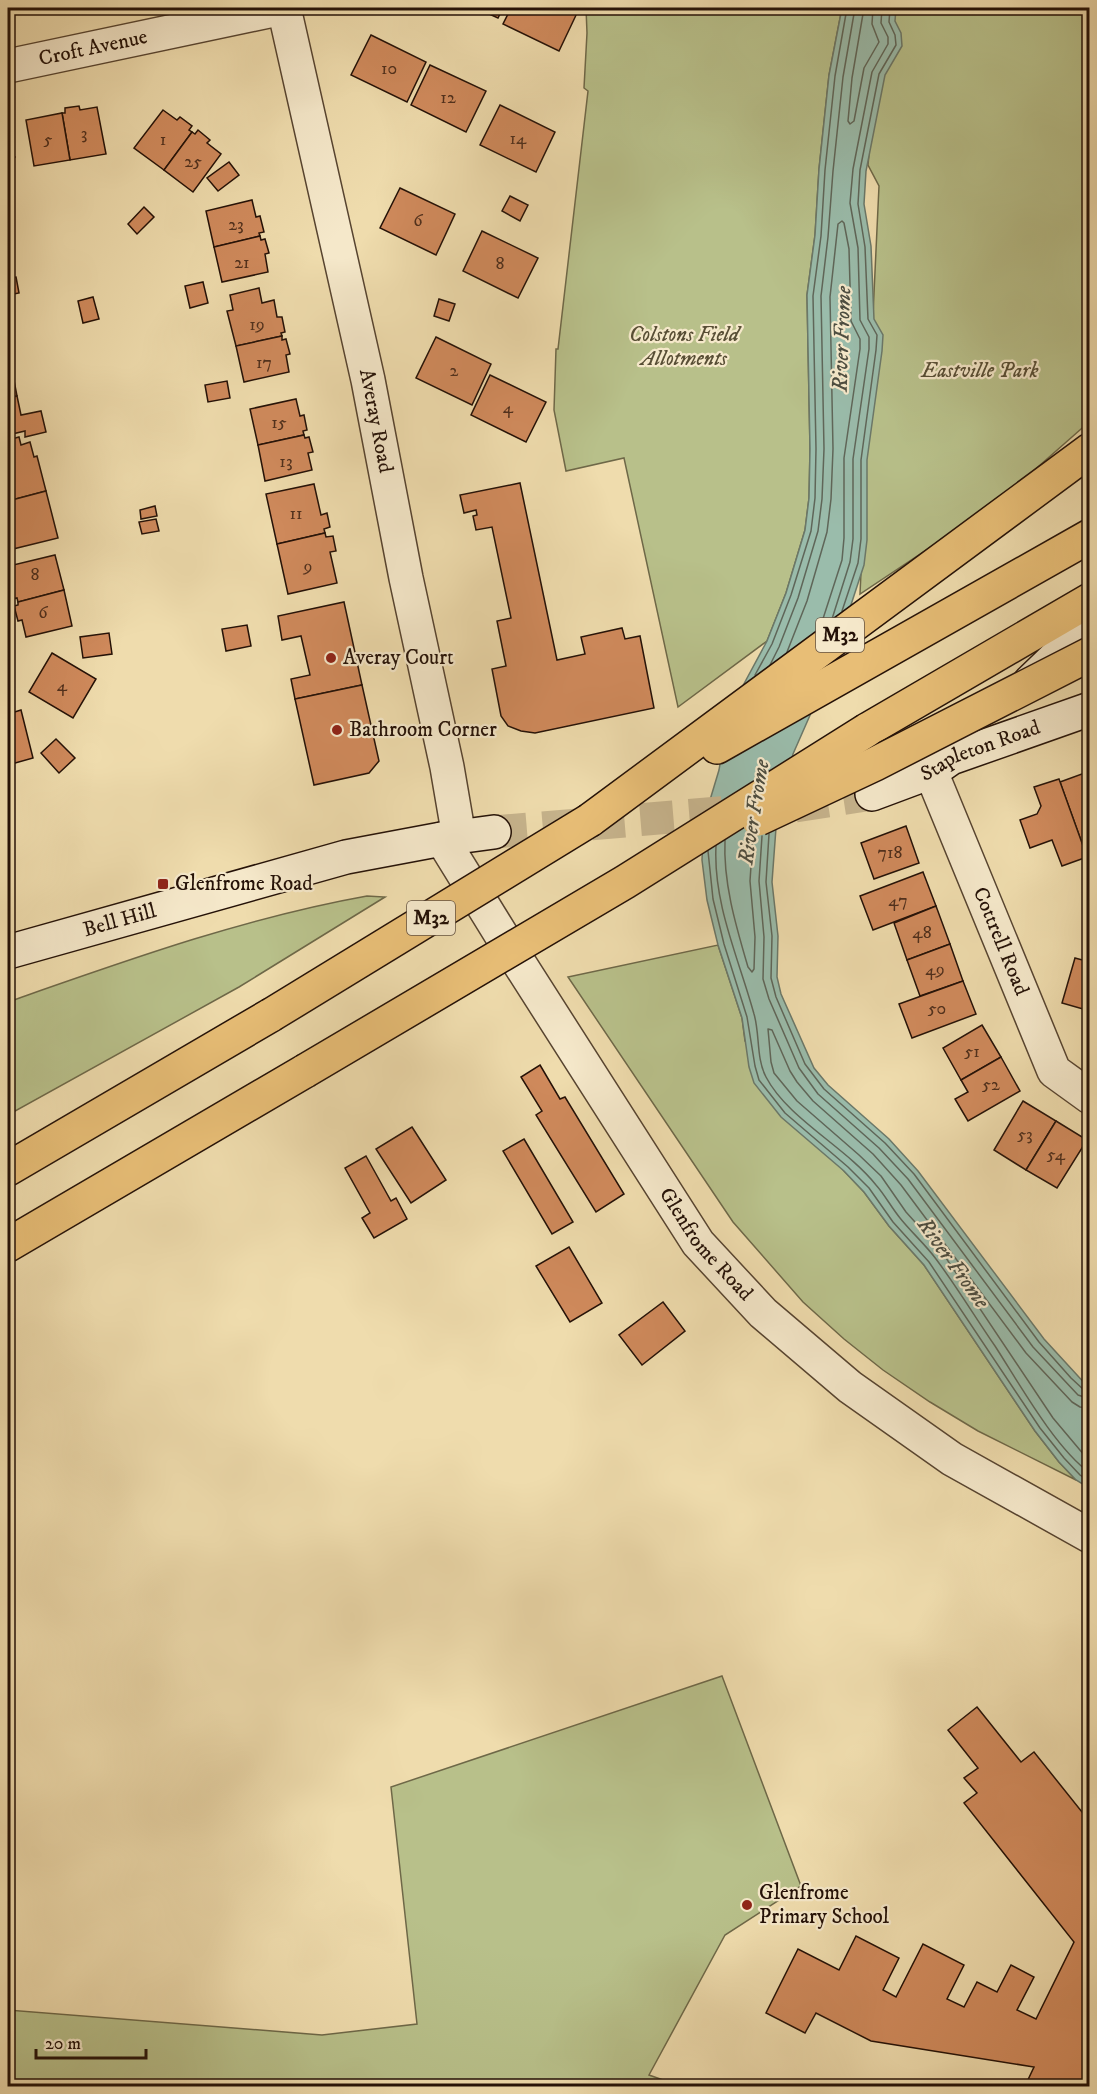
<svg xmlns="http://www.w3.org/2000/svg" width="1097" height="2094" font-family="'IM FELL DW Pica',serif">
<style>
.green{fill:#b8c08a;stroke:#6e6848;stroke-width:1.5}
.water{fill:#9abcab;stroke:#6b7869;stroke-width:1.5}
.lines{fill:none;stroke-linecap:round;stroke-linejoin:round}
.shore{stroke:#5f6659;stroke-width:1.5}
.building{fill:#d08a5c;stroke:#241107;stroke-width:1.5}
.secondary-tunnel{stroke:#c6b38c;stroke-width:33;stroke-dasharray:33 16;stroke-linecap:butt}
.street-casing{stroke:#574430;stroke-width:36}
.secondary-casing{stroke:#241107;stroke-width:36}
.highway-casing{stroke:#241107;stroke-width:36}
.street{stroke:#f5e8ca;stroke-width:33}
.secondary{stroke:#f5e8ca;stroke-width:33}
.highway{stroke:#e8be76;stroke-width:33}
.highway-bridge-casing{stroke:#241107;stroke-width:36;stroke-linecap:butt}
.highway-bridge{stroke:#e8be76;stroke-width:33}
.poi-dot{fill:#8f2418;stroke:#f5e8ca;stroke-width:2}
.labels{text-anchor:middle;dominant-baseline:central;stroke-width:4.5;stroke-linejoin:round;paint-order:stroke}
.number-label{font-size:18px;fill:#4f2f1c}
.shield{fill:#f5e8ca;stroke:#635242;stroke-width:1.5}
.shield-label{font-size:20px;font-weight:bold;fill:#241107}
.street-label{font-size:21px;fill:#241107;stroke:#f5e8ca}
.park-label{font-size:21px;font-style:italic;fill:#584e35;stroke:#f5e8ca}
.poi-label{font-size:21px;fill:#241107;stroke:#f5e8ca;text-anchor:start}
.water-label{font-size:22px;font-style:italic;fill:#4d4d40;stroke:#f5e8ca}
</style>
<rect width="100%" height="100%" fill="#efdcad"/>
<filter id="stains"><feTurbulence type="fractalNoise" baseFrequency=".00333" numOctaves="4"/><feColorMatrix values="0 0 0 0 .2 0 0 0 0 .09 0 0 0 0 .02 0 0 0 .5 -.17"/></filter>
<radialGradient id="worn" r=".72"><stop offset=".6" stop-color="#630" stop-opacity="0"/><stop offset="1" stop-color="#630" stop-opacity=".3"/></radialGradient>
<!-- green -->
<g class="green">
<path d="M586,8h256l-13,67 -10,94 -4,66 -8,60 3,154 -1,49 -4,32 -19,63 -19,48 -89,66 -54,-249 -58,13 -12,-61 2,-61h2l30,-258 -4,-3 3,-55z"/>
<path d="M882,8h207v414l-92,81 -137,91 19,-408 -11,-21z"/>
<path d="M367,896l18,1 -146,90 -231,128v-113c117,-41 236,-84 359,-106z"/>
<path d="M718,945l24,73 3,23 99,130 20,21 25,34 35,39 111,166 24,31 17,18 -98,-49 -48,-29 -47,-32 -39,-31 -41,-37 -70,-80 -165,-245z"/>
<path d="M722,1676l79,210 -76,49 -76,140 31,11h-672v-76l314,25 95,-11 -26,-237z"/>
</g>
<!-- water -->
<path class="water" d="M842,8h54l-1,13 6,12 1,13 -17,29 -19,96 -2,33 7,42 3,73 9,16 -1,16 -15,109v80l-3,25 -35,107 -36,82 -17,74 -4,54 6,54 -1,41 4,17 33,74 14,17 61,54 29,32 126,168 45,49v100l-13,-8 -17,-18 -24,-31 -111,-166 -35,-39 -25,-34 -20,-21 -63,-54 -27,-34 -5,-16 -7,-49 -24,-73 -11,-45 -5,-40 2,-40 15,-50 7,-42 13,-35 28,-52 19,-48 19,-63 4,-32 1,-49 -3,-154 8,-60 4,-66 10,-94z"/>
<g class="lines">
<!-- shore -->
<g class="shore">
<path d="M864,8l-12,70 -4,43 2,3 4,-3 10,-53 15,-26 -7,-18 1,-16"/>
<path d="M842,611l16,-48 3,-24v-79l15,-110 1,-15 -9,-16 -3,-72 -7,-43 2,-34 19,-96 17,-29 -1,-10 -6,-13 1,-14"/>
<path d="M832,619l18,-57 3,-23v-80l16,-110v-12l-9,-17 -2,-72 -8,-45 3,-34 19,-97 16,-28v-7l-7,-14 1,-15"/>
<path d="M787,652l20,-51 20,-69 4,-33 2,-50 -3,-152 8,-73 4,-3 2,2 5,26 2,72 9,18v10l-16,109v80l-2,22 -22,68"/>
<path d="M770,665l9,-18 19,-49 20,-67 4,-32 2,-50 -3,-153 7,-59 5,-66 10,-94 12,-69"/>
<path d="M755,675l17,-31 19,-49 20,-64 4,-33 1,-49 -3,-153 8,-60 4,-66 10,-94 12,-68"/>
<path d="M769,834l-3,48 6,54 -1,42 5,19 29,67 19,25 61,54 29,31 125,168 32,36 13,12 6,1"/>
<path d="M762,836l-3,45 5,56 -1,42 6,20 30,69 19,26 61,54 29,31 125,168 45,48 12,4"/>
<path d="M725,840c-2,43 11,86 23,127l4,5 2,-3 1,-32 -5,-56 3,-45"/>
<path d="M716,846c-3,58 23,113 38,168 6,20 2,44 12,63 22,42 80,70 110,108 9,10 15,22 24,33 11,14 25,26 36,41 21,28 39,58 59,87 24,37 60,102 95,127"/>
<path d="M708,851l5,48 11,45 23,73 8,49 4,14 26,33 63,54 21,21 24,34 36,40 111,166 24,30 16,17 10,7"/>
<path d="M1090,1408l-10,-1 -8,-5 -46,-49 -125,-168 -28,-31 -60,-53 -16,-19 -7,-11 -18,-41 -4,-1 3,33 3,11 23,28 62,54 22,21 25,36 36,40 111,166 37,44"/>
</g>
</g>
<!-- building -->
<g class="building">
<path d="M476,8h27l-5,10z"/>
<path d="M511,8h60l7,3 -19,40 -56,-27z"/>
<path d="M371,35l55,27 -19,40 -56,-27z"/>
<path d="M430,65l56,26 -20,41 -55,-27z"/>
<path d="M500,105l55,27 -19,40 -56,-27z"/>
<path d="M79,106l1,4 17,-3 9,47 -36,6 -8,-47h3v-5z"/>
<path d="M163,110l14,10 3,-3 12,9 -3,4 3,2 -28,38 -30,-22z"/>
<path d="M62,113l8,47 -36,6 -8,-46z"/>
<path d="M198,130l12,10 -3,3 14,11 -28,38 -29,-22 28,-38 3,2z"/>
<path d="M8,153l7,4 -7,12z"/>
<path d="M229,162l10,13 -21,16 -11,-13z"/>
<path d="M400,188l55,26 -19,41 -56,-27z"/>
<path d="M510,196l18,9 -8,16 -18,-10z"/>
<path d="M252,200l4,17 4,-1 4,16 -5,1 1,3 -46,11 -8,-36z"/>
<path d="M144,207l10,10 -17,17 -9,-10z"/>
<path d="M482,231l56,27 -20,40 -55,-27z"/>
<path d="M260,236l1,4 4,-1 4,14 -4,1 3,18 -46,10 -8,-35z"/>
<path d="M16,277l3,16 -11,2v-17z"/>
<path d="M203,282l5,21 -18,5 -5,-22z"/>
<path d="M259,288l3,15 12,-3 3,17h5l3,15 -4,1 1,3 -46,10 -9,-35 6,-1 -3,-15z"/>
<path d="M93,297l6,22 -16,4 -5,-22z"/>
<path d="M439,299l16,5 -6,17 -15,-5z"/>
<path d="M282,336v4l4,-1 4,15 -4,1 3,17 -45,10 -8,-36z"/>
<path d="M436,337l55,27 -19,41 -56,-27z"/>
<path d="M10,360l7,36 -9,2v-37z"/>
<path d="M490,375l56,27 -20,40 -55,-27z"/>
<path d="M227,381l3,17 -22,4 -3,-17z"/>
<path d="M17,396l4,19 20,-4 5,21 -21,5v-6l-17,4v-37z"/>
<path d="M296,399l4,17 4,-1 3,15 -4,1 1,4 -46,10 -8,-36z"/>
<path d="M304,435l1,3 4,-1 4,15 -5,1 4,17 -47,11 -7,-36z"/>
<path d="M19,437l2,8 9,-3 4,15 3,-1 9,35 -38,10v-61z"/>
<path d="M520,483l37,177 28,-6 -4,-17 41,-9 3,11 15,-3 14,72 -119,25 -14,-2 -13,-5 -7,-10 -9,-47 14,-3 -9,-45 14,-3 -19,-91 -16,3 -3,-14 4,-1 -1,-5 -12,3 -4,-18z"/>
<path d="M314,484l7,31 6,-2 3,14 -6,2 1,4 -48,11 -11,-50z"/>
<path d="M46,491l12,47 -45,11 -2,-11h-2l-1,-4v-33z"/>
<path d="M155,506l2,10 -16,3 -1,-9z"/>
<path d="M156,519l3,12 -17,3 -3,-12z"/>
<path d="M325,533l1,4 7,-1 3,15 -6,1 7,31 -49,11 -11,-50z"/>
<path d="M55,555l9,35 -46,12 -1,-4 -5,1 -3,-15 4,-1 -4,-17z"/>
<path d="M64,590l8,36 -46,11 -4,-17 -4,1 -4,-15 4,-1v-3z"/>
<path d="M344,602l18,83 -67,14 -4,-20 19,-4 -9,-39 -19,4 -4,-24z"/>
<path d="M247,625l4,21 -25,5 -4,-22z"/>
<path d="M109,633l3,21 -29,4 -3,-21z"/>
<path d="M52,653l44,26 -23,39 -44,-26z"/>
<path d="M362,685l17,76 -10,12 -55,12 -19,-86z"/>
<path d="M21,710l12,48 -25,7v-51z"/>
<path d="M56,739l19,19 -16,15 -18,-20z"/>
<path d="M1090,771v73l-7,2 -23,-64z"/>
<path d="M1059,779l28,78 -25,9 -10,-26 -22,8 -10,-28 17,-6 4,-8 -7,-19z"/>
<path d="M906,826l13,37 -45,16 -13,-36z"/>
<path d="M923,872l13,34 -63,24 -13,-34z"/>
<path d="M936,906l14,38 -43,16 -13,-37z"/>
<path d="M950,944l13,37 -43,15 -13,-36z"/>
<path d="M1075,958l15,4v49l-28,-8z"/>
<path d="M963,981l13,33 -64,24 -13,-34z"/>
<path d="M982,1025l19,32 -40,23 -18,-32z"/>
<path d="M1001,1057l19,34 -52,30 -13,-22 13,-7 -7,-12z"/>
<path d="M540,1065l20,34 5,-2 59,97 -28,18 -60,-97 6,-4 -21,-34z"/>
<path d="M1023,1101l33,20 -30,49 -32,-20z"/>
<path d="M1056,1121l31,19 -30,48 -31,-18z"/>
<path d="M412,1127l34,53 -35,23 -35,-54z"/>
<path d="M524,1139l49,83 -21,12 -49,-83z"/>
<path d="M366,1156l25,45 5,-3 11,21 -33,19 -12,-20 8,-5 -25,-45z"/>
<path d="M569,1247l33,56 -32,19 -34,-56z"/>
<path d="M663,1302l22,29 -43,34 -23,-30z"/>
<path d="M977,1707l44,55 13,-10 56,70v264h-65l9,-19 -163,-26 -55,-28 -11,20 -39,-20 32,-64 41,21 17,-34 43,22 -16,32 13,7 27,-53 41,21 -17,34 17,8 13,-25 20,10 14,-27 23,12 -17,33 19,9 38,-77 -110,-139 13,-10 -13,-15 14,-10 -30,-38z"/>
</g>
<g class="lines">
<!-- secondary-tunnel -->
<g class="secondary-tunnel">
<path d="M795,806l77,-12"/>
<path d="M494,832l249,-21"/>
</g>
<!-- street casing -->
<g class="street-casing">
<g id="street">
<path id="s1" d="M284,8l84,372 38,198 41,189 12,70"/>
<path id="s2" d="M8,66l275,-58"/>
<path id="s3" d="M931,772l123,299 36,26"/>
<path id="s4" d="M442,839l63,102 193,302 65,70 87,74 102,72 138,77"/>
</g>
</g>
<!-- secondary casing -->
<g class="secondary-casing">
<g id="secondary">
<path d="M1030,682l28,-27 32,-38"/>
<path id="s5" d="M872,794l59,-22 20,-14 139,-49"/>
<path id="s6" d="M8,952l338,-95 96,-18 52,-7"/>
</g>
</g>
<!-- highway casing -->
<g class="highway-casing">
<g id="highway">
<path d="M867,730l223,-130"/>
<path d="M717,747l373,-211"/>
<path d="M590,820l500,-370"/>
<path d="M8,1169l263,-154"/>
<path d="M8,1245l297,-174"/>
</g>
</g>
<!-- street -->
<use href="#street" class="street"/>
<!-- secondary -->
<use href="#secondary" class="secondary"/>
<!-- highway -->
<use href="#highway" class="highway"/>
<!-- highway-bridge casing -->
<g class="highway-bridge-casing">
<g id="highway-bridge">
<path d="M758,819l117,-55 215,-110"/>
<path d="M271,1015l319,-195"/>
<path d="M305,1071l320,-189 242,-152"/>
</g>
</g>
<!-- highway-bridge -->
<use href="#highway-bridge" class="highway-bridge"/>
</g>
<!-- markers -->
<g class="poi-dot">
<circle cx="331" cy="658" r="6"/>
<circle cx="337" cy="730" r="6"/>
<rect x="157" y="878" width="12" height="12" rx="3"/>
<circle cx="747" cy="1905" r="6"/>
</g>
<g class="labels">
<!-- number labels -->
<g class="number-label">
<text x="389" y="69">10</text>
<text x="448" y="98">12</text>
<text x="84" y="134">3</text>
<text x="518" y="139">14</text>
<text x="48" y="140">5</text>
<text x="163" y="140">1</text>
<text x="193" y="162">25</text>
<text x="418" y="221">6</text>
<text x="236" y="225">23</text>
<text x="242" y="263">21</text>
<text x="500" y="264">8</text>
<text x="257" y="325">19</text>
<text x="264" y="363">17</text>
<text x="454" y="371">2</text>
<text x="508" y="408">4</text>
<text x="279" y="423">15</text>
<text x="286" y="462">13</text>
<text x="296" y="514">11</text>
<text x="308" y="567">9</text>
<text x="35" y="575">8</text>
<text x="43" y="613">6</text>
<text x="62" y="686">4</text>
<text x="890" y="853">718</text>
<text x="898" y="901">47</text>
<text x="922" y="933">48</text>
<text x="935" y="970">49</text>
<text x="937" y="1009">50</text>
<text x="972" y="1052">51</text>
<text x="991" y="1085">52</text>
<text x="1025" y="1135">53</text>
<text x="1056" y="1155">54</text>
</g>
<!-- shield labels -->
<g class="shield">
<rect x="816" y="618" width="48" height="34" rx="4.5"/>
<rect x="407" y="901" width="48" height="34" rx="4.5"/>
</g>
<g class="shield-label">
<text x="840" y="635">M32</text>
<text x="431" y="918">M32</text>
</g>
<!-- street labels -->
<g class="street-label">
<text stroke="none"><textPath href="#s2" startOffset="87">Croft Avenue</textPath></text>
<text stroke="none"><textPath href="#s1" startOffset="423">Averay Road</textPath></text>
<text stroke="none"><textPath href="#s5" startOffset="117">Stapleton Road</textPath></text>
<text stroke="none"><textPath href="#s6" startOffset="116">Bell Hill</textPath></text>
<text stroke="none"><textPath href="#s3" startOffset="183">Cottrell Road</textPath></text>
<text stroke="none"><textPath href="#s4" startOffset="484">Glenfrome Road</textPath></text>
</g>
<!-- park labels -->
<g class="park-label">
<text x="684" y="335">Colstons Field<tspan x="684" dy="24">Allotments</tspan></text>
<text x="980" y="371">Eastville Park</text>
</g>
<!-- poi labels -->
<g class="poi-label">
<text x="343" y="658">Averay Court</text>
<text x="349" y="730">Bathroom Corner</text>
<text x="175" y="884">Glenfrome Road</text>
<text x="759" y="1893">Glenfrome<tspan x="759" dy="24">Primary School</tspan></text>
</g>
<!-- water labels -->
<g class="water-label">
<text transform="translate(842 339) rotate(-88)">River Frome</text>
<text transform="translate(754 812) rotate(-81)">River Frome</text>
<text transform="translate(953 1263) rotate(54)">River Frome</text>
</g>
</g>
<!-- margin -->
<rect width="1097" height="2094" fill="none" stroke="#efdcad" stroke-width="30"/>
<rect x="9" y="9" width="1079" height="2076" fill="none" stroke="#241107" stroke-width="3"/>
<rect x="15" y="15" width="1067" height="2064" fill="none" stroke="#241107" stroke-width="1.5"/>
<!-- scale -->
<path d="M36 2049v9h110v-9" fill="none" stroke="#241107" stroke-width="3"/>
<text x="45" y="2049" font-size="18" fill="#241107" stroke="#f5e8ca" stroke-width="4.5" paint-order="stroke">20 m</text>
<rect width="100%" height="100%" filter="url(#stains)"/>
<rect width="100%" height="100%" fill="url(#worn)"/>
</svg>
